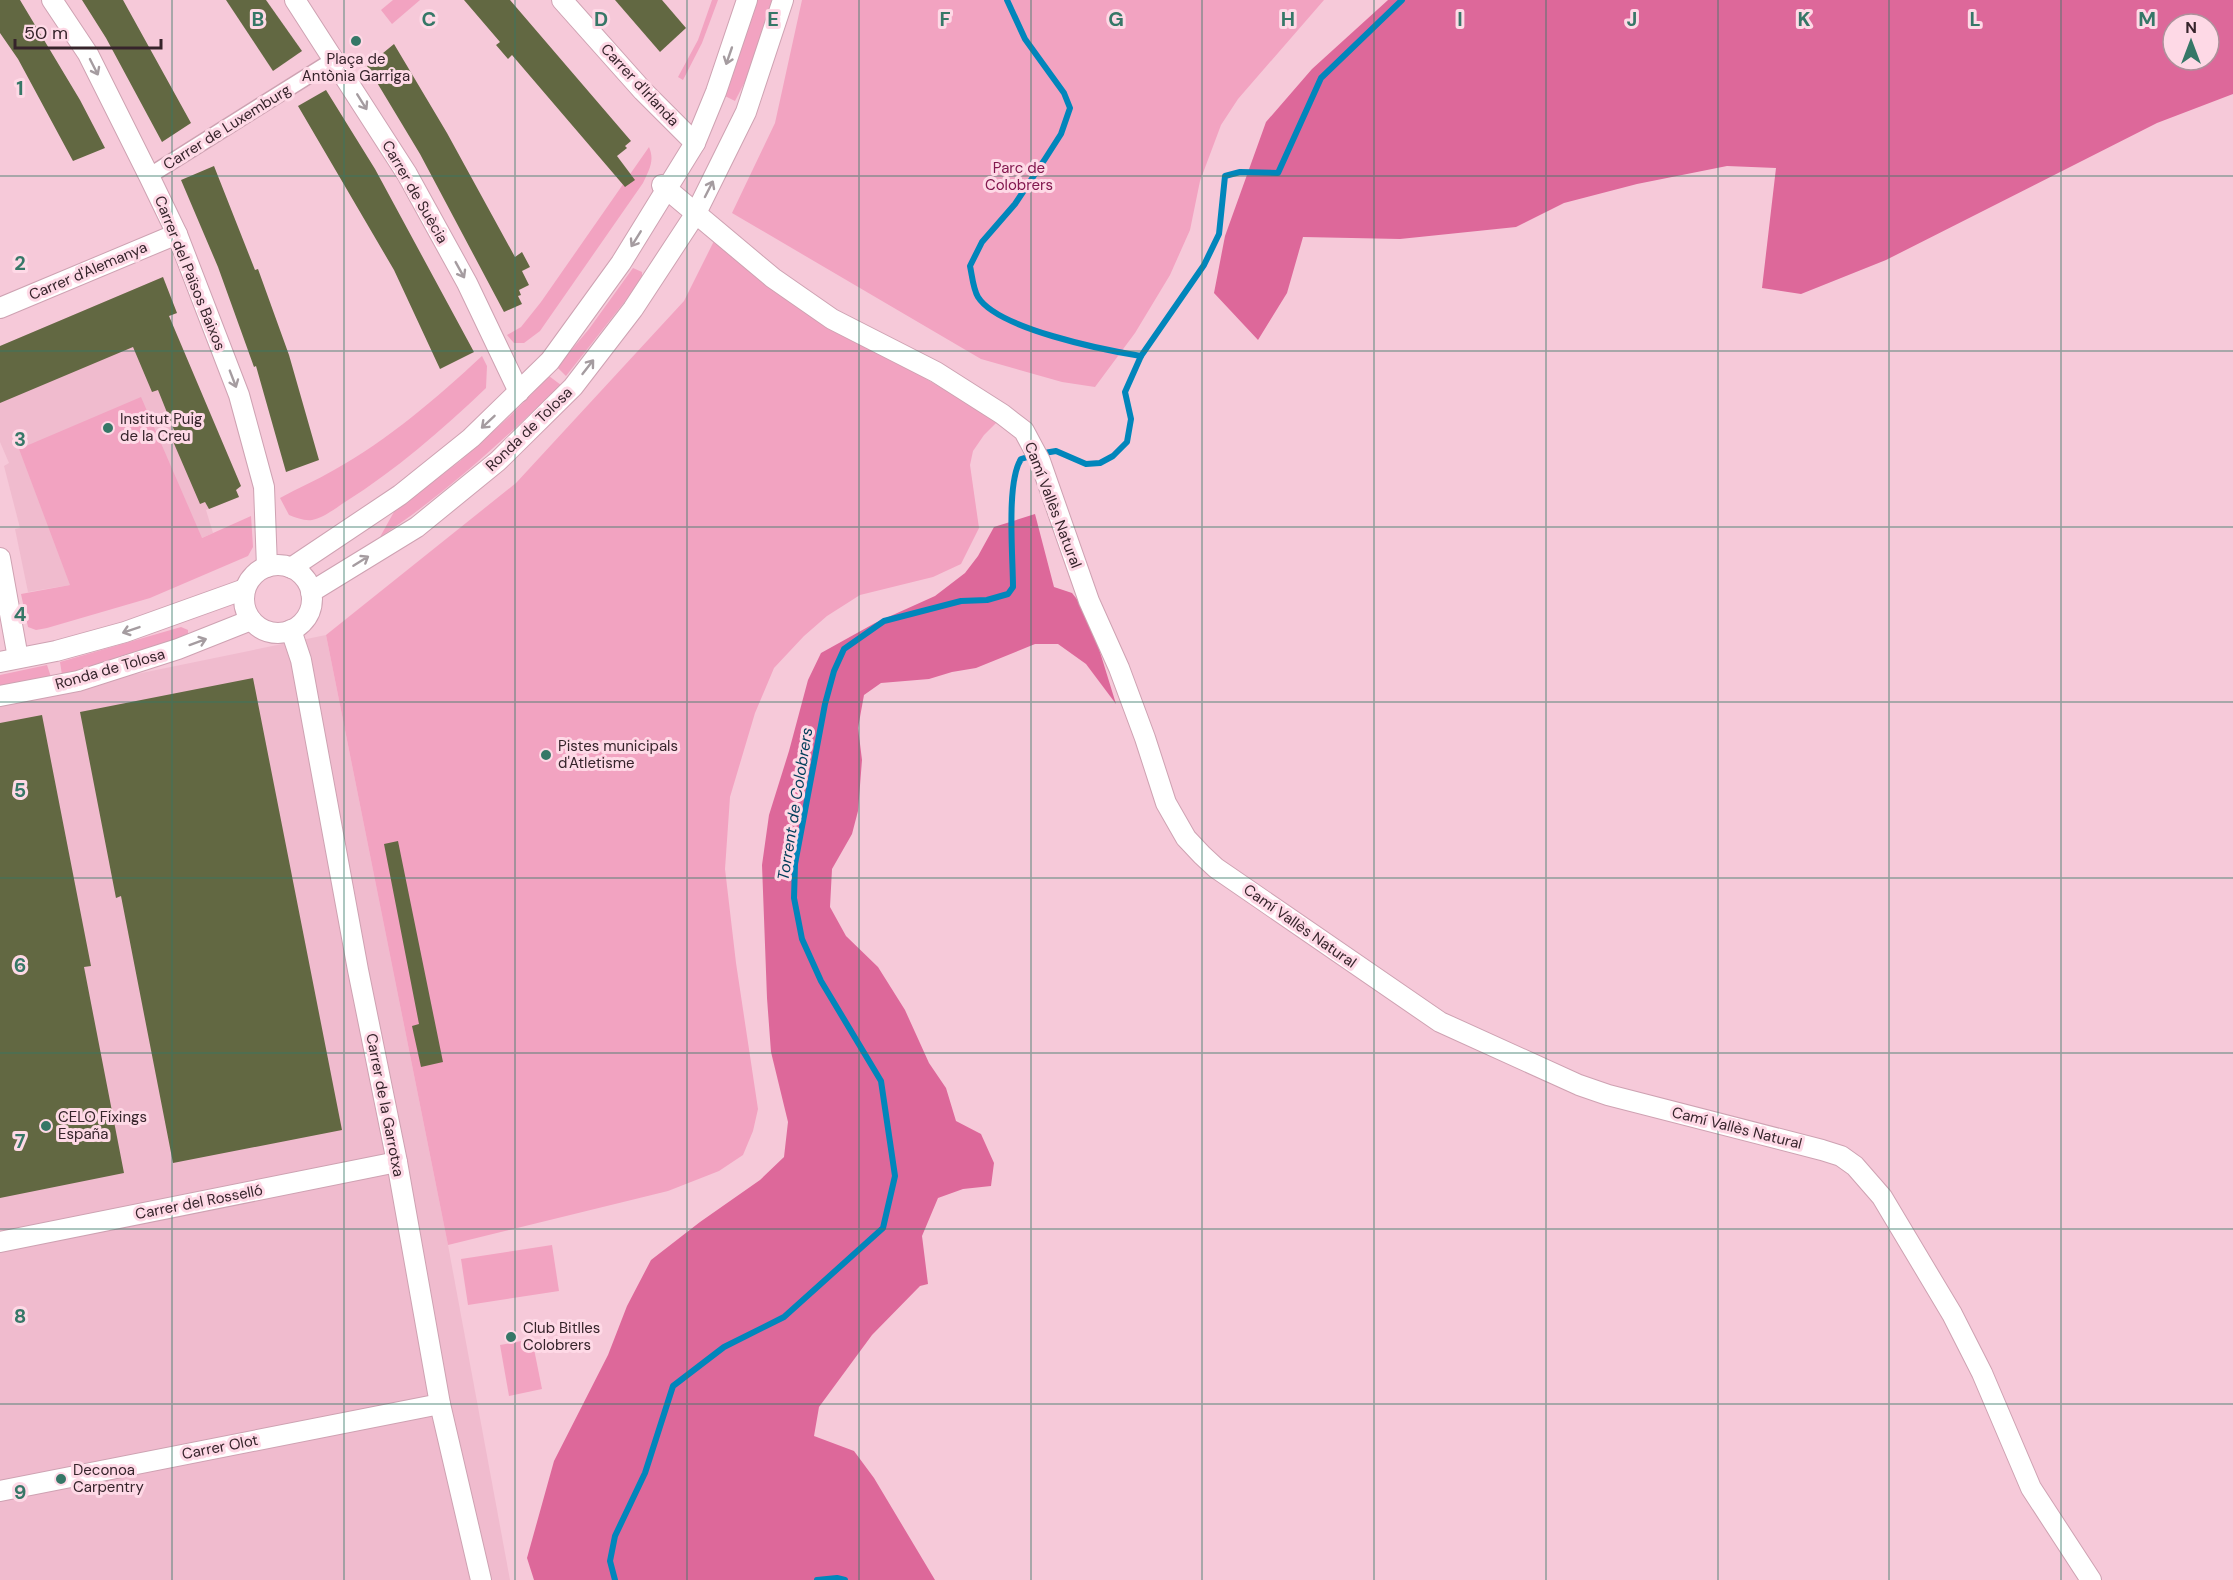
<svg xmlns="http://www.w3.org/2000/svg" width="2233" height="1580" font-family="'DM Sans',sans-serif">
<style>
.built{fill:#f0bbce}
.green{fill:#f2a3c1}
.forest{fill:#dd689a;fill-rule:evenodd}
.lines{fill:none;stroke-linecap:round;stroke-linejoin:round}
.stream{stroke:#0186bb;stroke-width:6}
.building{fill:#626842}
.pedestrian-casing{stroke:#cea2b2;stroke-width:18}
.minor-casing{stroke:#cea2b2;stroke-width:22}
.pedestrian{stroke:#fff;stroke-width:15}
.minor{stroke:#fff;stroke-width:20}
.oneway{stroke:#a59ca0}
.grid{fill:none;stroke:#367767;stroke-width:1.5;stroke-opacity:0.55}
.poi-dot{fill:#367767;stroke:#fed9e6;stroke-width:2}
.labels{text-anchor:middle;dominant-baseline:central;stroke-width:6;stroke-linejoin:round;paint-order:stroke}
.poi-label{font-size:15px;fill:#36242b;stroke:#fed9e6;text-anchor:start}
.street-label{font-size:15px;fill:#36242b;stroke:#fed9e6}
.park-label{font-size:15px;fill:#82174e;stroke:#fed9e6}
.water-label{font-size:16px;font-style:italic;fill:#003e5a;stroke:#fed9e6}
.grid-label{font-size:20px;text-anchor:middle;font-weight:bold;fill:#367767;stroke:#fed9e6;stroke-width:6;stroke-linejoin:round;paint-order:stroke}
</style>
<rect width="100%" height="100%" fill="#f6c9d9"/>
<!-- built -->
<g class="built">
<path d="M163,277l14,36 -8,3 72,170 -5,4 3,7 -33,13 7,23 -72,32 -71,20 -42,7 -13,-63 5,-1 -16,-62 5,-3 -9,-21v-96z"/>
<path d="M326,635l122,610 62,335h-510v-878z"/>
</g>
<!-- green -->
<g class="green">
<path d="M393,0h27l-28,24 -11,-14z"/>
<path d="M712,0h6l-16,43 -19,37 -5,-3 20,-37z"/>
<path d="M755,0h17l-21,70 -16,31 -12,-6z"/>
<path d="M802,0h522l-86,99 -17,26 -21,56 -10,49 -20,45 -35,58 -40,54 -33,-5 -81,-23 -249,-146 43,-90z"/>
<path d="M649,147c6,14 0,23 -6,36l-103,148 -16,12h-10l-7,-8 14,-8 20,-25z"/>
<path d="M718,233l75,68 205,120 -14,14 -11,16 -3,14 9,63 -18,36 -28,13 -73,18 -33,21 -23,20 -30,32 -19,45 -25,84 -5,72 11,94 22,146 -5,22 -10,24 -24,16 -51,20 -220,54 -122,-610 190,-152 168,-182z"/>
<path d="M633,268l9,4v6l-5,8 -71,90 -9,-9 32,-38z"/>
<path d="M482,356l5,10 -1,22c-44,42 -90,82 -141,114 -9,6 -22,16 -33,18 -8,1 -15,-2 -23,-5l-9,-17c18,-10 37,-18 54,-28 54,-30 103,-72 148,-114z"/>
<path d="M549,376l12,9c-58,55 -114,108 -181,152l15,-27 65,-49 50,-45z"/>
<path d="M141,397l61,141 49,-22 2,31 -5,9 -98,42 -103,30 -11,2 -8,-3 -7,-33 49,-9 -51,-136z"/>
<path d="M181,627l7,3v6l-95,32 -31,7 -2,-13z"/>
<path d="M47,665l4,12 -51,10v-12z"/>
<path d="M552,1245l7,46 -91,14 -7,-46z"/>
<path d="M532,1339l10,50 -33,7 -9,-51z"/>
</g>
<!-- forest -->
<g class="forest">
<path d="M1388,0h845v94l-76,29 -271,137 -85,34 -39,-6 14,-120 -49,-2 -90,18 -73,19 -48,24 -116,12 -97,-2 -16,56 -29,47 -44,-47 11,-57 41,-114 46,-53zM2173,24h36v36h-36z"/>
<path d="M1035,514l19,73 18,6 16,20 28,91 -30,-40 -28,-20h-23l-59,24 -24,4 -23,7 -48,4 -17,12 -6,33 4,32 -4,51 -6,23 -20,35 -2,38 16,29 32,31 27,43 24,53 17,25 10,33 25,13 13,29 -3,23 -28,3 -25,9 -16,38 6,48 -8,2 -48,49 -53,72 -5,29 40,15 20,27 61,102h-401l-7,-22 27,-97 54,-106 19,-49 24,-46 49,-38 60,-42 24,-23 4,-35 -17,-70 -4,-54 -5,-133 7,-50 20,-64 19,-71 13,-27 54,-30 60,-27 30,-23 13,-17 16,-29z"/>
</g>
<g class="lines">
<!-- stream -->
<g class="stream">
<path d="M1007,0l18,39 39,54 6,15 -9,26 -16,25 -30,45 -33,38 -12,24c2,9 3,23 8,31 20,32 126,53 163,59"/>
<path d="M1044,453l12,-2 30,13 14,-1 13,-7 14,-14 4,-23 -6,-27 16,-36 63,-91 15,-31 6,-58 15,-4 38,1 43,-95 81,-78"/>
<path d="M615,1580l-5,-19 5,-25 30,-63 28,-87 51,-39 60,-30 99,-89 12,-52 -14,-95 -60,-100 -19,-42 -8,-41 1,-34 30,-160 9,-33 10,-22 40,-28 77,-20 26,-1 21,-6 5,-7c0,-30 -7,-105 8,-128l10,-3"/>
<path d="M817,1580l20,-2 8,2"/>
</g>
</g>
<!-- building -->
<g class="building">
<path d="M0,0h20l60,100 25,48 -32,13 -55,-102 -18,-26z"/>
<path d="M82,0h41l68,123 -29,19 -56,-104z"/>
<path d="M226,0h40l36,51 -29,20z"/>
<path d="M464,0h46l121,141 -6,5 2,2 -10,8 18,24 -10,7 -113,-132 -4,4 -12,-14 4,-3z"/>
<path d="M615,0h47l24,28 -26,24z"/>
<path d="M394,44l53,89 68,124 7,-5 8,15 -8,4 7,14 -10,5 2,5 -3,1 4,8 -18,8 -84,-158 -53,-88 11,-7 -1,-1z"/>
<path d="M326,90l49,79 99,183 -34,17 -46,-99 -96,-164z"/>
<path d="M214,166l41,104 3,-1 31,86 30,105 -33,12 -30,-106 -2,1 -36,-100 -37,-87z"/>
<path d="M163,277l14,36 -8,3 72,170 -5,4 3,7 -30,12 -4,-7 -5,2 -31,-72 5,-2 -16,-40 -6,2 -19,-45 -133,56v-57z"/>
<path d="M253,678l89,452 -169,33 -52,-267 -5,2 -36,-186z"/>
<path d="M42,715l49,251 -7,1 40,206 -124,25v-475z"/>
<path d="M398,841l45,221 -22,5 -9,-41 7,-2 -35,-180z"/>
</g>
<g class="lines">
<!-- pedestrian casing -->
<g class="pedestrian-casing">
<path id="pedestrian" d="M149,176l186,-117"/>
</g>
<!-- minor casing -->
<g class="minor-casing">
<g id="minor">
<path d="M52,0l36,54 61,122 28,58 62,161 25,92 3,80"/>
<path d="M295,0l112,174 60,109 52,109"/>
<path d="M562,0l81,91 52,52"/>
<path d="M662,185l111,93 59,41 104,53 66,42 22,17 16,30 49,140 30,67 26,70 21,65 20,35 16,17 14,13 224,154 139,63 29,10 214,55 19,6 14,10 27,31 70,117 30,59 49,115 60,92"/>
<path d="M0,308l177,-74"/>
<path d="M0,558l18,100"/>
<circle cx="278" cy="599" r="34"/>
<path d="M291,568l109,-73 71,-57 79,-77 71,-98 74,-120 21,-51 31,-92"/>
<path d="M311,592l106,-65 81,-66 75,-74 60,-78 63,-96 50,-101 37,-112"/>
<path d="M291,630l10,30 57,310 39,192 43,242 41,176"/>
<path d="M0,662l56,-11 69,-19 120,-43"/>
<path d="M0,696l78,-15 100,-32 73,-29"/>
<path d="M0,1242l397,-80"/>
<path d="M0,1491l440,-87"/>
</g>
</g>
<!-- pedestrian -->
<use href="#pedestrian" class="pedestrian"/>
<!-- minor -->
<use href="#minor" class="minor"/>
</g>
<!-- one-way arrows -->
<defs><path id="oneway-shaft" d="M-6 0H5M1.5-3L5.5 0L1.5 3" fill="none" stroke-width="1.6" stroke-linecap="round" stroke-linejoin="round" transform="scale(1.5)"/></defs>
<g class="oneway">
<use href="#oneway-shaft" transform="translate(729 56) rotate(109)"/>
<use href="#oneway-shaft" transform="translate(94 67) rotate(63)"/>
<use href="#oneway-shaft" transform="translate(362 102) rotate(58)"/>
<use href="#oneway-shaft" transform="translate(709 189) rotate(-63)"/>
<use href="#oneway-shaft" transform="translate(636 239) rotate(122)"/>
<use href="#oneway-shaft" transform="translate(460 270) rotate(61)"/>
<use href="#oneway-shaft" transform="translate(588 367) rotate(-52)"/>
<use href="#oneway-shaft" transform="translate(233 379) rotate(69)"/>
<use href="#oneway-shaft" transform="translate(488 422) rotate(137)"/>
<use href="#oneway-shaft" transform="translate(361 561) rotate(-32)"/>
<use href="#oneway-shaft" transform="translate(131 630) rotate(161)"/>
<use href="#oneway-shaft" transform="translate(198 642) rotate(-20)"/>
</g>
<!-- grid -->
<path class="grid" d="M172,0v1580M344,0v1580M515,0v1580M687,0v1580M859,0v1580M1031,0v1580M1202,0v1580M1374,0v1580M1546,0v1580M1718,0v1580M1889,0v1580M2061,0v1580M0,176h2233M0,351h2233M0,527h2233M0,702h2233M0,878h2233M0,1053h2233M0,1229h2233M0,1404h2233"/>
<!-- markers -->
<g class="poi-dot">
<circle cx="356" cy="41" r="6"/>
<circle cx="108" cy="428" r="6"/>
<circle cx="546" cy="755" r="6"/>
<circle cx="46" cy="1126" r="6"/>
<circle cx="511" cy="1337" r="6"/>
<circle cx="61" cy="1479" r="6"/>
</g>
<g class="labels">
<!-- poi labels -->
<g class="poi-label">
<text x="356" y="59" text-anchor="middle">Plaça de<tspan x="356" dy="17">Antònia Garriga</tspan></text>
<text x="120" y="419">Institut Puig<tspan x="120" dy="17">de la Creu</tspan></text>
<text x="558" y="746">Pistes municipals<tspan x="558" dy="17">d'Atletisme</tspan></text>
<text x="58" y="1117">CELO Fixings<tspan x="58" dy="17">España</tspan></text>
<text x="523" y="1328">Club Bitlles<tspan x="523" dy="17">Colobrers</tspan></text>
<text x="73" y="1470">Deconoa<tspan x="73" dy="17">Carpentry</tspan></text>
</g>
<!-- street labels -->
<g class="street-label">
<text transform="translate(640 85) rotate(47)">Carrer d'Irlanda</text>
<text transform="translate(227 127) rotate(-32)">Carrer de Luxemburg</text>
<text transform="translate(415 192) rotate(60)">Carrer de Suècia</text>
<text transform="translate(88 271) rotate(-23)">Carrer d'Alemanya</text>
<text transform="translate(190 273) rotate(68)">Carrer del Països Baixos</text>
<text transform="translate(529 429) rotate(-44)">Ronda de Tolosa</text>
<text transform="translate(1053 505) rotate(69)">Camí Vallès Natural</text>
<text transform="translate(110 669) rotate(-16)">Ronda de Tolosa</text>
<text transform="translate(1300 926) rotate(35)">Camí Vallès Natural</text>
<text transform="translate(385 1105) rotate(79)">Carrer de la Garrotxa</text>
<text transform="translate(1737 1128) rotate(14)">Camí Vallès Natural</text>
<text transform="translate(199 1202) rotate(-11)">Carrer del Rosselló</text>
<text transform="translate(220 1447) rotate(-11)">Carrer Olot</text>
</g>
<!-- park labels -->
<g class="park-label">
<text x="1019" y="168">Parc de<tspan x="1019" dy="17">Colobrers</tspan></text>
</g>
<!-- water labels -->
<g class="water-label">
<text transform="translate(795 804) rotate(-81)">Torrent de Colobrers</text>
</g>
</g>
<g class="grid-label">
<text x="258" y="26">B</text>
<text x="429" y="26">C</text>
<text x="601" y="26">D</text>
<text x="773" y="26">E</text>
<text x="945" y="26">F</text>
<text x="1116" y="26">G</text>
<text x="1288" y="26">H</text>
<text x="1460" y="26">I</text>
<text x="1632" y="26">J</text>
<text x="1804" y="26">K</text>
<text x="1975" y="26">L</text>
<text x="2147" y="26">M</text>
<text x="20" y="95">1</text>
<text x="20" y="270">2</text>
<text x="20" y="446">3</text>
<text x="20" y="621">4</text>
<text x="20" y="797">5</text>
<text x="20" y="972">6</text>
<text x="20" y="1148">7</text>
<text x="20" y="1323">8</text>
<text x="20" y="1499">9</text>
</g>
<!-- north arrow -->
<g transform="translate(2191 42)"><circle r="28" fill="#fed9e6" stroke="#ae919b" stroke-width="1.5"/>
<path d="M0-4.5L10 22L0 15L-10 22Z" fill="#367767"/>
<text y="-9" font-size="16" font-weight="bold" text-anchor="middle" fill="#36242b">N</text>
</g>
<!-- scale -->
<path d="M15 39v9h146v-9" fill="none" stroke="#36242b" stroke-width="3"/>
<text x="24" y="39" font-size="18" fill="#36242b" stroke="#fed9e6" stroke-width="4.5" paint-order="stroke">50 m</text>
</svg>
